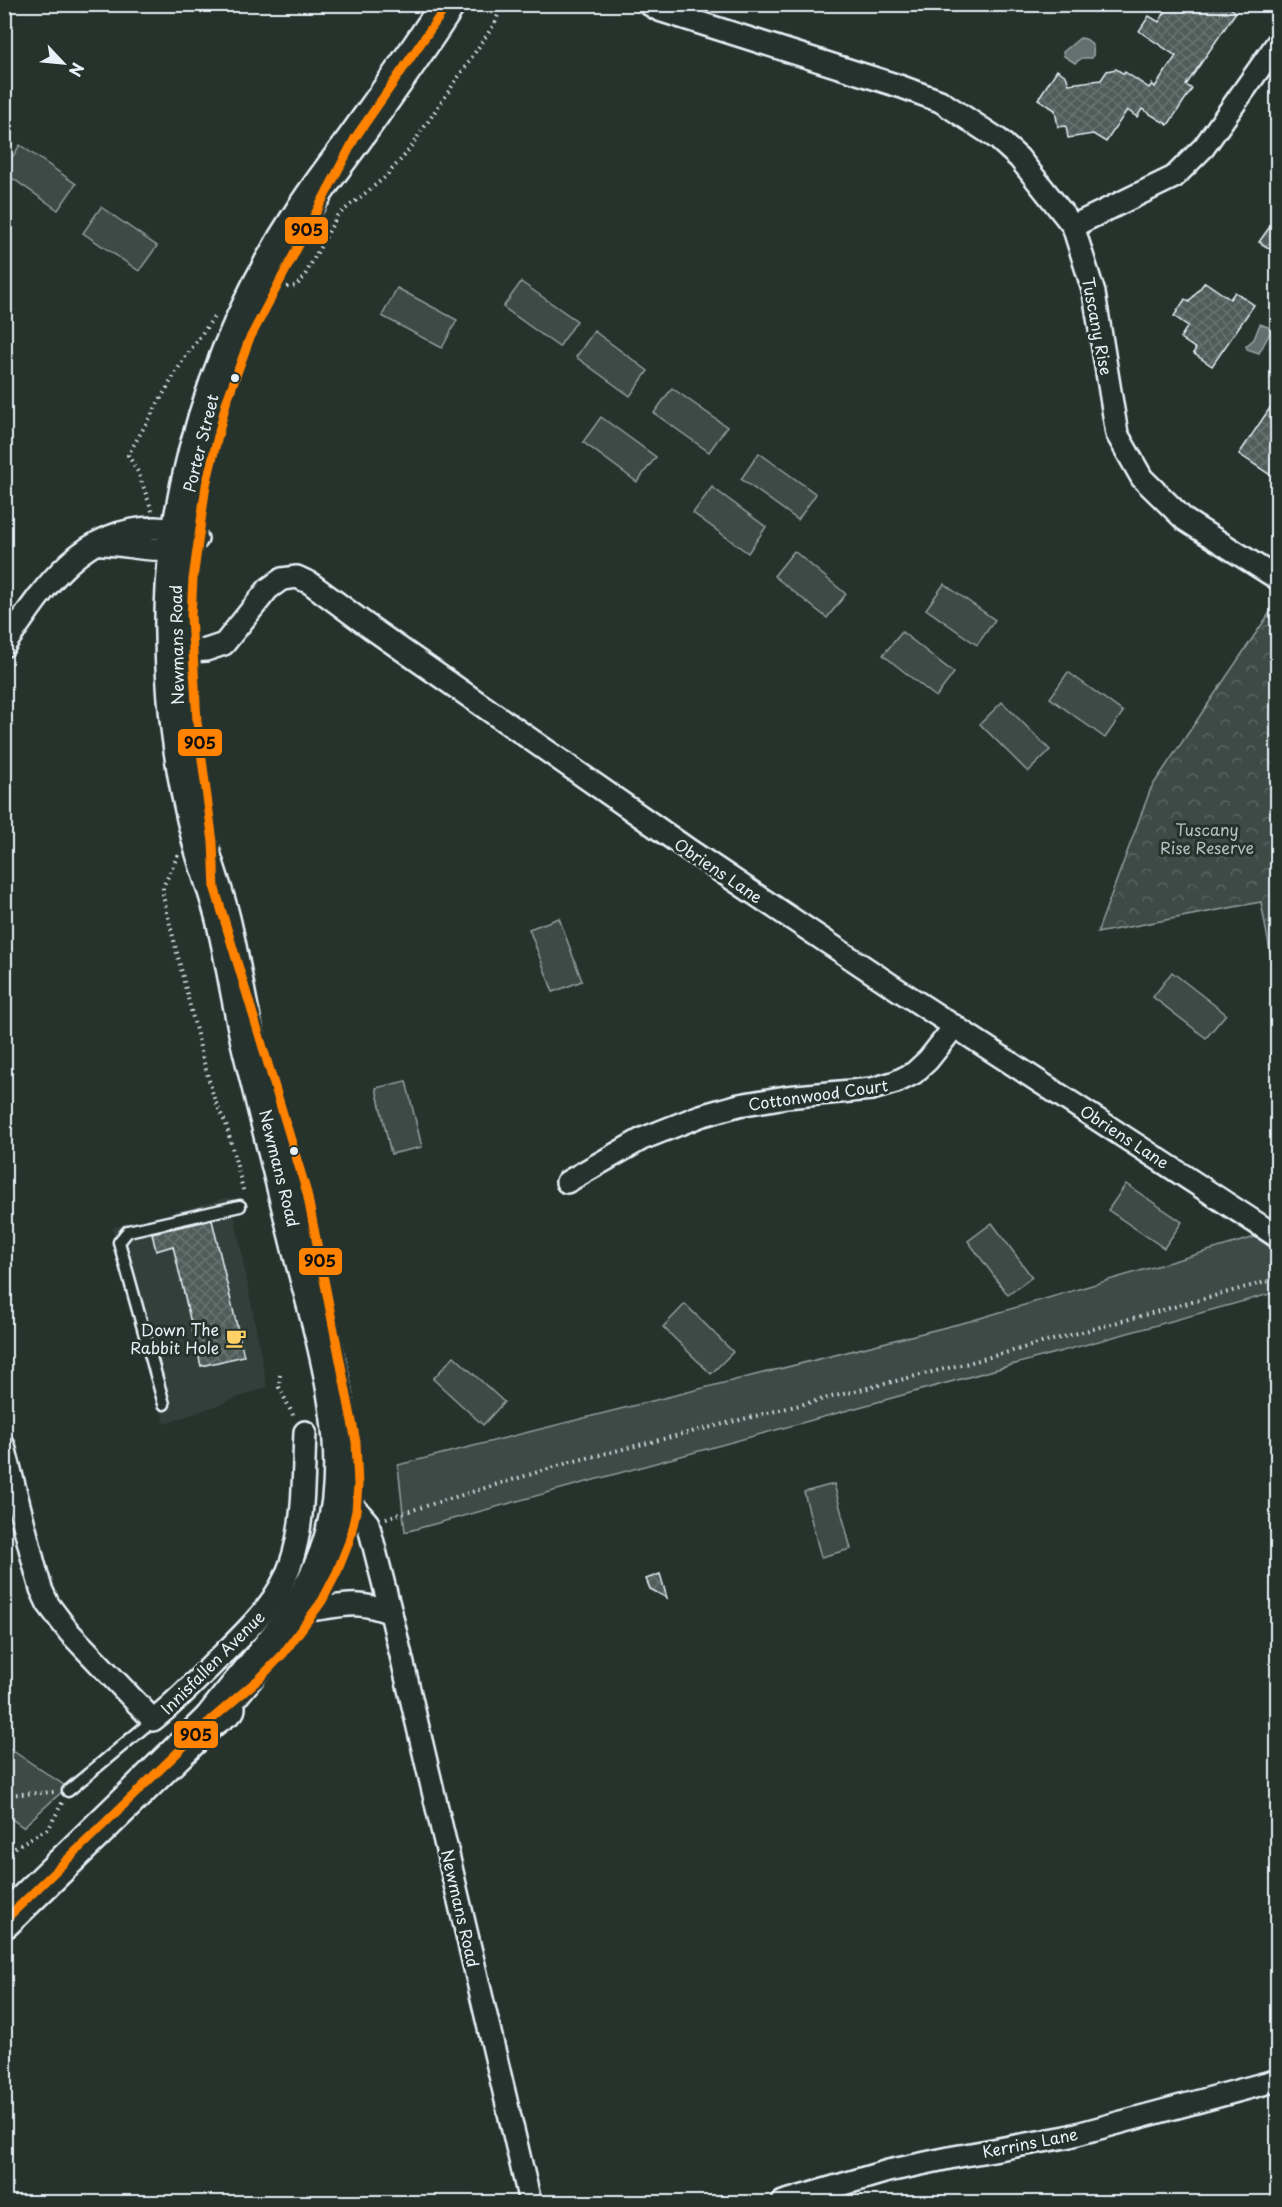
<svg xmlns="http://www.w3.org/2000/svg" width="1282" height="2207" font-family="'Playpen Sans',sans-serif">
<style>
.built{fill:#333f3a}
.grass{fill:#3e4b47;stroke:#939ea0;stroke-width:1.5}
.park{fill:url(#park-crowns);stroke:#939ea0;stroke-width:1.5}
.water{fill:#636f6d;stroke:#98a3a5;stroke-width:1.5}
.building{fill:url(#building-cross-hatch);stroke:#e8f1f8;stroke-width:1.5}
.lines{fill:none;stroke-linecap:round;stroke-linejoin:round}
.service-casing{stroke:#e8f1f8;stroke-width:15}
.minor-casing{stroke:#e8f1f8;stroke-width:26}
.primary-casing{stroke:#e8f1f8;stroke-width:38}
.path{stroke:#e8f1f8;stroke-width:4;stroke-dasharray:1.5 4.5;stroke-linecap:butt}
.service{stroke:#26332d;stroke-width:10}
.minor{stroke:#26332d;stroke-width:21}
.primary{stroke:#26332d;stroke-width:33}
.bus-1-casing{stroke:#26332d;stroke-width:14}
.bus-1{stroke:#ff8200;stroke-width:9}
.bus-dot{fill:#e8f1f8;stroke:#26332d;stroke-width:2}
.labels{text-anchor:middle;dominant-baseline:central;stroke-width:6;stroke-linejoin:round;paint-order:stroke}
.street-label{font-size:16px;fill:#e8f1f8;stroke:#26332d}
.park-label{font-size:16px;fill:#b5bfc3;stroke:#26332d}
.poi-label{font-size:16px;fill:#e8f1f8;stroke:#26332d;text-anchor:end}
.line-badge{stroke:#26332d;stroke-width:2}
.pale-badge-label{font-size:16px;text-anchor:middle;font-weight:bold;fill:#111}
</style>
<defs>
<pattern id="park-crowns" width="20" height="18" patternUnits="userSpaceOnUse" patternTransform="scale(1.5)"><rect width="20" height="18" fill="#3e4b47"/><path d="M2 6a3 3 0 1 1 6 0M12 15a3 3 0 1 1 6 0" fill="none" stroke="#5a6562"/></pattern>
<pattern id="building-cross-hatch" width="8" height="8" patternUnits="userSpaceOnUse" patternTransform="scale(1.5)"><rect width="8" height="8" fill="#505c59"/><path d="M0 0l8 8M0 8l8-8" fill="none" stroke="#697472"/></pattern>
</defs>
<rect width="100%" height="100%" fill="#26332d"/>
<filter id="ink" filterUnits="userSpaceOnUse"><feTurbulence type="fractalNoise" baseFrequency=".0167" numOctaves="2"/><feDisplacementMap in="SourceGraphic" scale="12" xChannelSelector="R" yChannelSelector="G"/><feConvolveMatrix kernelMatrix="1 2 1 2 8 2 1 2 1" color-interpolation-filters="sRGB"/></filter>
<g filter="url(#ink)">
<!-- built -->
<path class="built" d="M231,1197l36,190 -102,37 -53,-196z"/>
<!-- grass -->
<g class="grass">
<path d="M20,145l56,39 -18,26 -53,-37v-5z"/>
<path d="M101,207l56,39 -18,25 -56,-38z"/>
<path d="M521,282l56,39 -18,26 -56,-40z"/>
<path d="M397,288l60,32 -15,28 -60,-32z"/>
<path d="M594,331l54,40 -18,25 -54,-39z"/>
<path d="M672,388l55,39 -18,25 -55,-39z"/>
<path d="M601,417l55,40 -19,25 -54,-40z"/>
<path d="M759,453l57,41 -18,26 -57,-41z"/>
<path d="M712,487l54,40 -18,26 -55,-40z"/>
<path d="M794,551l52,43 -19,24 -53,-42z"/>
<path d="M944,584l51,36 -18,25 -51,-36z"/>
<path d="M902,632l52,41 -18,24 -53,-42z"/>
<path d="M1068,672l55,40 -18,26 -55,-40z"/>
<path d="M1002,702l48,48 -22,22 -48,-48z"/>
<path d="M559,918l23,63 -29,11 -24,-63z"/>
<path d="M1172,972l54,42 -20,24 -53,-41z"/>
<path d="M406,1081l16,66 -31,7 -15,-66z"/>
<path d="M1126,1184l56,38 -18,26 -56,-38z"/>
<path d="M992,1223l40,54 -24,18 -40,-54z"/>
<path d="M1255,1237l22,15v40l-872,240 -7,-67 572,-144z"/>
<path d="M685,1304l48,48 -22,22 -48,-47z"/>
<path d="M454,1356l50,46 -21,23 -50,-46z"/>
<path d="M834,1484l17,65 -30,8 -17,-65z"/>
<path d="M4,1745l63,42 -44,40 -18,-13z"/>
</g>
<!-- park -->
<path class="park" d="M1273,608l5,2 -1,379 -16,-87 -164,31 54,-145z"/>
<!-- water -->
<g class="water">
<path d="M1080,38c11,0 16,11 12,20h-10l-7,5 -11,-7 -1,-4z"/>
<path d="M1260,324l8,3 3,4 -12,22 -12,-4 -1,-3 8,-7z"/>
</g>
<!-- building -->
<g class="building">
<path d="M1170,4h54l12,8 -50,73 6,4 -24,36 -26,-16 -5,8 -10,-7 -21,32 -13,-8 -25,4 -2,-12 -8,1 -3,-17 -17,-11 19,-29 9,6 3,8 32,-4 6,-9 9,-2 8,5 1,-2 24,16 3,-4 3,3 21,-31 -37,-25 10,-15 10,6z"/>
<path d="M1278,215v39l-19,-12z"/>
<path d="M1205,282l25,17 5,-7 19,13 -42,61 -19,-13 3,-4 -16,-11 8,-12 -14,-10 11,-17 4,3z"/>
<path d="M1278,396v84l-39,-26z"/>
<path d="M212,1220l32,136 -43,10 -28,-120 -17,5 -4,-18z"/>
<path d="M660,1574l7,24 -17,-9 -4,-10z"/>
</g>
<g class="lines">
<!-- service casing -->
<g class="service-casing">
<g id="service">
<path d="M164,1404l-45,-162 9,-11 112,-25"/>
<path d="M68,1791l85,-71"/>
</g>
</g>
<!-- minor casing -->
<g class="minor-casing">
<g id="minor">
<path d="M649,4l10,6 243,77 38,14 58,38 21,19 54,68 21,67 23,141 25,44 43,42 93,59"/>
<path d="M1073,226l101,-49 30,-30 74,-105"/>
<path d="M102,544c30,0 56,12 85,0"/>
<path d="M4,646c37,-54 75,-117 149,-118 14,-1 31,7 44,11"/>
<path d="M173,656l19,-5 14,-1 18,-6 44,-55 14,-10 15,-2 13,6 61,45 318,222 208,139 381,248"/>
<path d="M567,1182l75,-43 58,-23 39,-11 47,-8 86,-8 24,-7 18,-9 14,-13 27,-34"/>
<path d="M4,1446l30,118 7,25 7,15 21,28 84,88c22,-17 41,-37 60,-56 29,-29 65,-60 78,-101 14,-41 12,-88 14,-131"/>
<path d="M340,1499l17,11 11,13 23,90 139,589"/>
<path d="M317,1609c31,-5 44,-8 74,4"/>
<path d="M783,2202l105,-31 66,-14 112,-20 212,-57"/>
</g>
</g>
<!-- primary casing -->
<g class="primary-casing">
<g id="primary">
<path d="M211,1720c44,-58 102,-113 121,-185 26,-92 -11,-202 -34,-291 -16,-66 -33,-132 -49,-198 -10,-42 -16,-85 -26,-127 -7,-28 -17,-53 -24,-80 -24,-92 -34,-200 -22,-295 17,-120 60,-233 127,-335 15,-23 32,-45 49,-68 32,-45 65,-90 95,-137"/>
<path d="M4,1921l207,-201 17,-12"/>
</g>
</g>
<!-- path -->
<g class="path">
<path d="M287,287l9,-1 8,-9 33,-61 47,-38 22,-24 89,-131 7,-19"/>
<path d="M152,511l-14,-39 -10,-17 55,-95 31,-43"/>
<path d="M178,855l-15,32v9l40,163 12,42 11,23 18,69"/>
<path d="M280,1375l-1,12 16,32"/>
<path d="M386,1518l185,-56 397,-99 301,-82 9,-4"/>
<path d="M4,1795l51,-3"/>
<path d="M4,1862l13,-16 32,-18 13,-25"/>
</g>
<!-- service -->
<use href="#service" class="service"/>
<!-- minor -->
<use href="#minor" class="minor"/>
<!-- primary -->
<use href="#primary" class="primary"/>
<!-- bus-1 casing -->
<g class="bus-1-casing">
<path id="bus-1" d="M4,1921l207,-201 49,-42 23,-24 39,-53 15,-29 12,-30 7,-31 2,-26 -2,-43 -49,-249 -92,-304 -2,-47 -16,-120 -6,-106 2,-37 13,-94 20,-82 23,-63 106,-202 93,-134"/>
</g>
<!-- bus-1 -->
<use href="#bus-1" class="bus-1"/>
</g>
</g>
<!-- icons -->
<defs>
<g id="cafe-bare" transform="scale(1.62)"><path d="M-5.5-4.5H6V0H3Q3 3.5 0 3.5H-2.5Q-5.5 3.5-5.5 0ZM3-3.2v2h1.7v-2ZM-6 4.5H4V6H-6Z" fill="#ffd166" stroke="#26332d" stroke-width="2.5" paint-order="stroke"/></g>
</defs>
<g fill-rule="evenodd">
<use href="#cafe-bare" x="236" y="1338"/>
</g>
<!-- markers -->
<g class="bus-dot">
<circle cx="235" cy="378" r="5"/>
<circle cx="294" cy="1151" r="5"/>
</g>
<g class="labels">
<!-- street labels -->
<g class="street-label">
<text transform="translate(1098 326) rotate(79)">Tuscany Rise</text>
<text transform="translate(200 443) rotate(-76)">Porter Street</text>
<text transform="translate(176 645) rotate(-91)">Newmans Road</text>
<text transform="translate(719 870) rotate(34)">Obriens Lane</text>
<text transform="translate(818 1094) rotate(-8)">Cottonwood Court</text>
<text transform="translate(1125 1136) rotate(33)">Obriens Lane</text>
<text transform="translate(280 1168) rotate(76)">Newmans Road</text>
<text transform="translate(212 1662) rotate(-45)">Innisfallen Avenue</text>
<text transform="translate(461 1908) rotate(77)">Newmans Road</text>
<text transform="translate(1030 2142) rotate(-11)">Kerrins Lane</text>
</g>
<!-- park labels -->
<g class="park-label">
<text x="1207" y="829">Tuscany<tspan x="1207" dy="18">Rise Reserve</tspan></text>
</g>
<!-- poi labels -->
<g class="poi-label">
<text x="219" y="1329">Down The<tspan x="219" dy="18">Rabbit Hole</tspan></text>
</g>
</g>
<g class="line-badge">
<rect x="284" y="216" width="45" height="29" rx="6" fill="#ff8200"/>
<rect x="177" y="728" width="46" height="29" rx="6" fill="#ff8200"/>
<rect x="298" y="1247" width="45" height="29" rx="6" fill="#ff8200"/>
<rect x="173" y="1720" width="46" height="29" rx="6" fill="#ff8200"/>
</g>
<g class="pale-badge-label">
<text x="307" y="236">905</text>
<text x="200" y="749">905</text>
<text x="320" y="1267">905</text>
<text x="196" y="1741">905</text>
</g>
<!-- margin -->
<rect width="1282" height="2207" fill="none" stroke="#26332d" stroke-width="24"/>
<rect x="12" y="12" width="1258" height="2183" fill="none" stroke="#e8f1f8" stroke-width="2" filter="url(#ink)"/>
<!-- north arrow -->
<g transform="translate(63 63) rotate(116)" stroke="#26332d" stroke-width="4.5" paint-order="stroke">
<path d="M0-4.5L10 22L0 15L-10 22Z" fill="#e8f1f8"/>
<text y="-9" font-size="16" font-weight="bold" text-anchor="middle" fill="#e8f1f8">N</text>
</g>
</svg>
